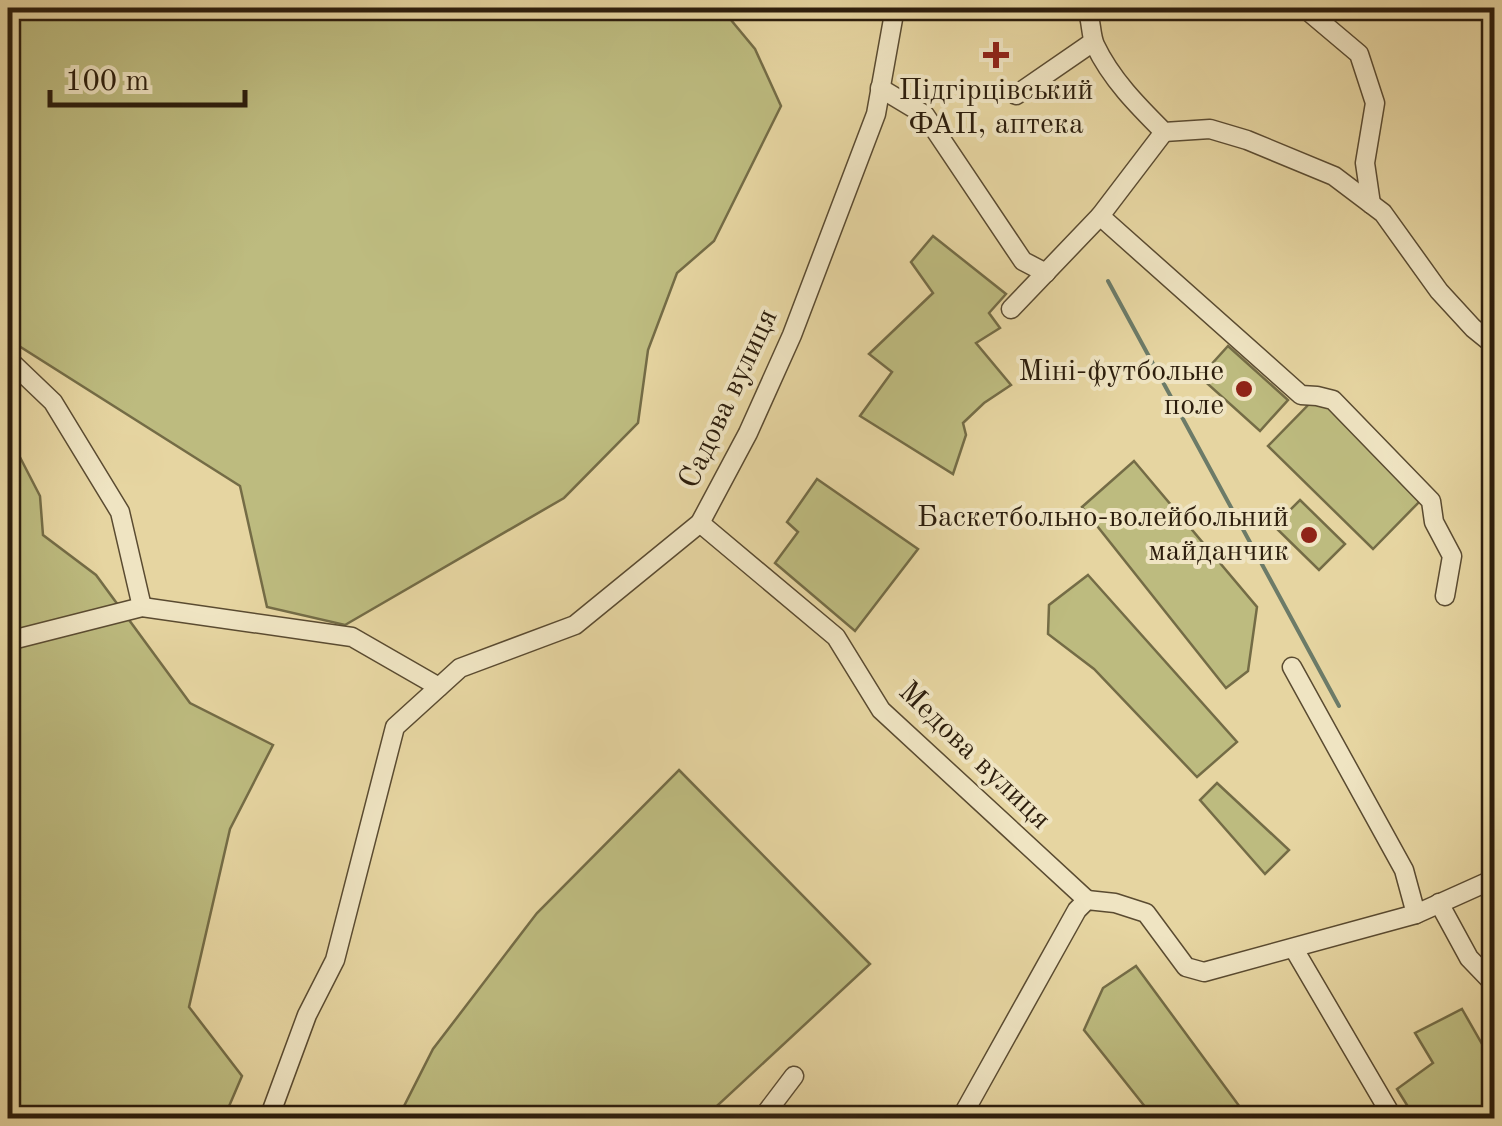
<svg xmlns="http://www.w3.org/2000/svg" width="1502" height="1126" font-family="'Old Standard TT',serif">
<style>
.green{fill:#bdbb7f;stroke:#746c46;stroke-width:2.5}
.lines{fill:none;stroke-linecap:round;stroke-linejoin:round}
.stream{stroke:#6c7b68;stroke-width:4}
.minor-casing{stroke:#5a4b31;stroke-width:21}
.minor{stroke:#efe4c2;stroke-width:18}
.poi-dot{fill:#8f2418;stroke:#efe4c2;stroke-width:4}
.labels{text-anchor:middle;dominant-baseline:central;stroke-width:8;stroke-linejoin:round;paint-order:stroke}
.poi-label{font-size:30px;fill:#2c1d0c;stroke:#efe4c2;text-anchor:end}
.street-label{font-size:30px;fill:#2c1d0c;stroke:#efe4c2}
</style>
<rect width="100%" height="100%" fill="#e6d5a1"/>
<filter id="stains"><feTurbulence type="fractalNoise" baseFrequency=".002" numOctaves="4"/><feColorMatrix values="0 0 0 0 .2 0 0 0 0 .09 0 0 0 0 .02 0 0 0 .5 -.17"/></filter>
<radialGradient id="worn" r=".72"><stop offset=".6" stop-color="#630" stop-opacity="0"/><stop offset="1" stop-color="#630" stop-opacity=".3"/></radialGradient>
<!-- green -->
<g class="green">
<path d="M8,8h713l34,41 26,57 -67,135 -37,32 -29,77 -10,73 -74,75 -219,127 -78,-18 -27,-121 -232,-147z"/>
<path d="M933,236l73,58 -17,19 11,15 -24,15 35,42 -27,18 -21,20 3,12 -13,39 -93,-58 32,-44 -23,-18 64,-61 -22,-31z"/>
<path d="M1228,346l60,54 -28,31 -60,-54z"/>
<path d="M1317,396l105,103 -49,50 -105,-103z"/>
<path d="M8,434l32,62 3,39 53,40 94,128 83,42 -43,84 -41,178 53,69 -18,42h-216z"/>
<path d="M1134,461l123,146 -9,64 -22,17 -144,-181z"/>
<path d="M817,479l101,70 -63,82 -80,-68 23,-31 -11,-10z"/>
<path d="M1300,500l45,44 -26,26 -45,-44z"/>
<path d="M1088,575l149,167 -40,35 -103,-108 -46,-35 1,-29z"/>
<path d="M679,770l191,194 -166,154h-306l35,-69 104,-136z"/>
<path d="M1217,783l72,67 -24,24 -65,-74z"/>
<path d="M1136,966l112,152h-94l-70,-88 19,-42z"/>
<path d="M1462,1009l32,56v53h-79l-18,-29 36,-26 -18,-30z"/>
</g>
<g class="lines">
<!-- stream -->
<g class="stream">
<path d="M1108,281l231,425"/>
<path d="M1301,1118l8,-7"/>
</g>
<!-- minor casing -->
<g class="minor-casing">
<g id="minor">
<path d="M1086,8c6,11 4,26 9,37 16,34 43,61 69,87l46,-3 37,11 87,36 49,37 56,78 34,37 21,17"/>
<path d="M1298,8l10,3 51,43 16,49 -10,60 6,41"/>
<path d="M880,88l45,27 98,146 23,12"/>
<path d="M1016,95l77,-53"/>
<path d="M1100,216l201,179 16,1 16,4 98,101 3,21 18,34 -7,40"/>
<path d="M1011,309l89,-93 64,-84"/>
<path d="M8,359l45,43 67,110 22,95"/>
<path d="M700,523l136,114 45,73 206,190"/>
<path d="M8,641l134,-34 210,30 87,50"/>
<path d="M1292,667l112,203 12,44"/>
<path d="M1439,903l30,55 25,26"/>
<path d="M1294,949l99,169"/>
<path d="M269,1118l38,-103 28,-55 60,-233 65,-59 115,-43 125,-102 48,-90 44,-98 84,-221 19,-106"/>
<path d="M767,1118l-1,-5 28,-37"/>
<path d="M961,1118l116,-208 10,-10 28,3 31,10 40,54 18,5 212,-58 78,-35"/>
</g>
</g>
<!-- minor -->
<use href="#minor" class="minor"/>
</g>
<!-- markers -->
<g class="poi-dot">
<path d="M991 40h10v10h10v10h-10v10h-10v-10h-10v-10h10z"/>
<circle cx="1244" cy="389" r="10"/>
<circle cx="1309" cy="535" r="10"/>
</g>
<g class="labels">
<!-- poi labels -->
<g class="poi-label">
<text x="996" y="91" text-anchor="middle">Підгірцівський<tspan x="996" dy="34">ФАП, аптека</tspan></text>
<text x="1224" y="372">Міні-футбольне<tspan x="1224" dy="34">поле</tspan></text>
<text x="1289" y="518">Баскетбольно-волейбольний<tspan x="1289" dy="34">майданчик</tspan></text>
</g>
<!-- street labels -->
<g class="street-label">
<text transform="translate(729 399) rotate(-65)">Садова вулиця</text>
<text transform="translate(974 756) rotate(44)">Медова вулиця</text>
</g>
</g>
<!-- margin -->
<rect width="1502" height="1126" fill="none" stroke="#e6d5a1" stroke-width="40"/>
<rect x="10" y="10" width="1482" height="1106" fill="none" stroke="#2c1d0c" stroke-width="5"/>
<rect x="20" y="20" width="1462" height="1086" fill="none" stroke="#2c1d0c" stroke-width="2.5"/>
<!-- scale -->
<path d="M50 90v15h195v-15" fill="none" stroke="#2c1d0c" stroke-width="5"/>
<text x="65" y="90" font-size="30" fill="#2c1d0c" stroke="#efe4c2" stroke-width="8" paint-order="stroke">100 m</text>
<rect width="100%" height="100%" filter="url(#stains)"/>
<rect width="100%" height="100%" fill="url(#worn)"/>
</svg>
